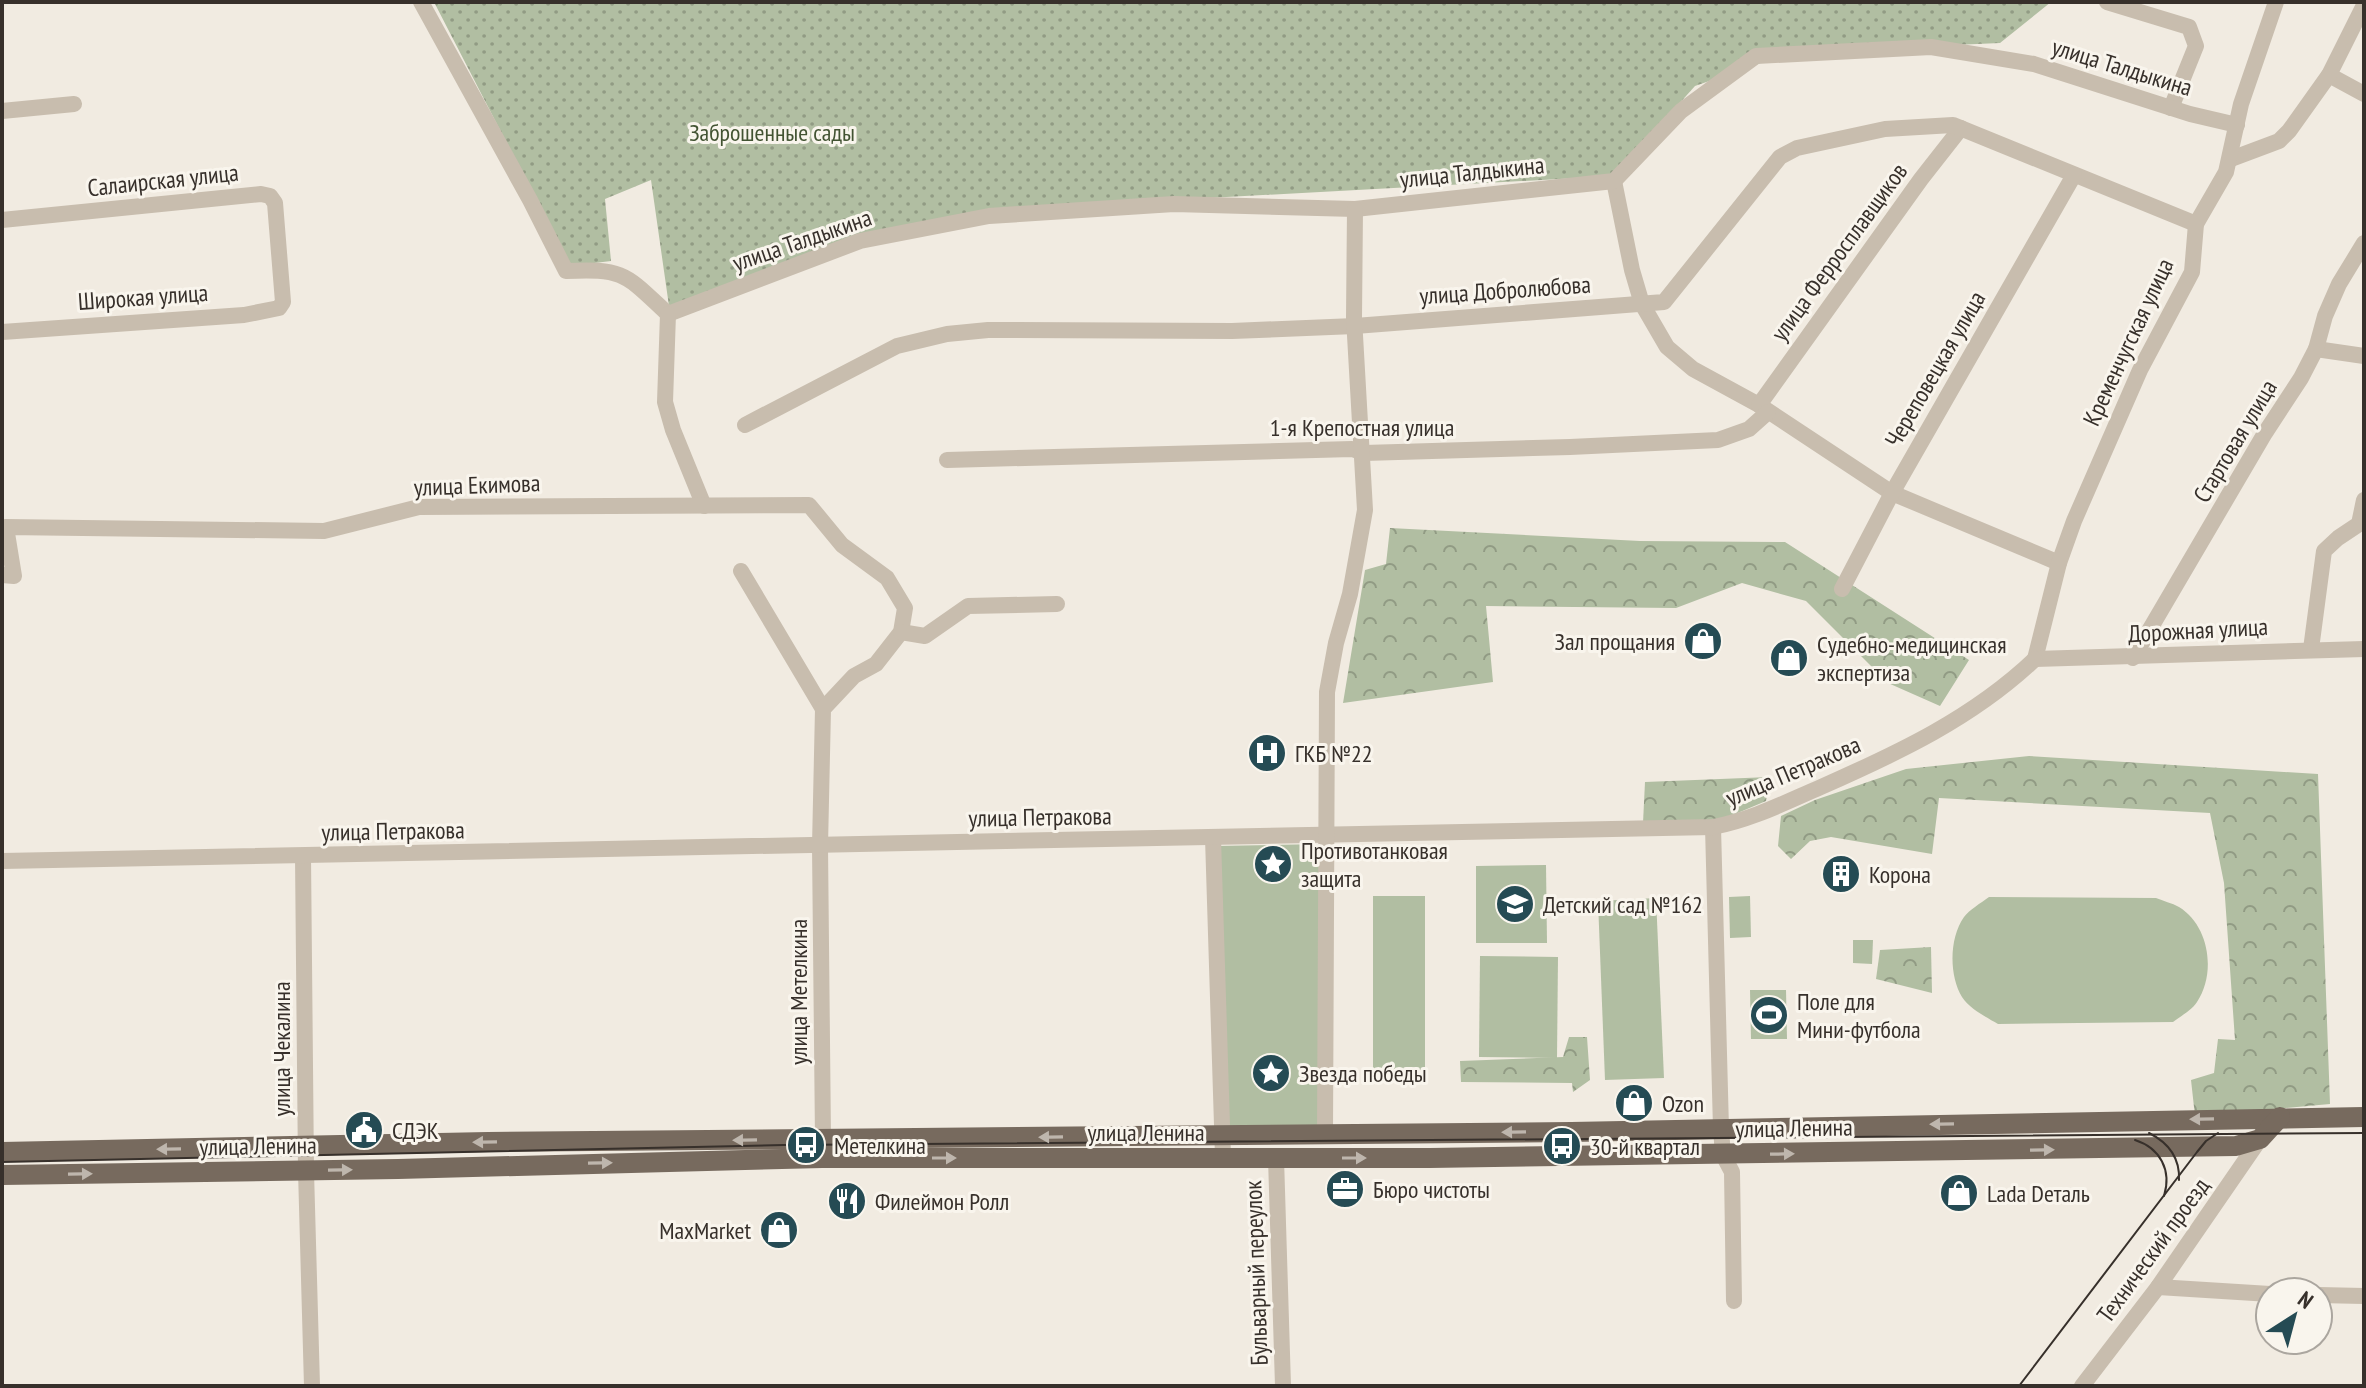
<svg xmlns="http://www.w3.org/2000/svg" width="2366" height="1388" font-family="'PT Sans Narrow',sans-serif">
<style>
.grass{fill:url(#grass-dots)}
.forest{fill:url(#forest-crowns)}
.park{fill:#b1bea2}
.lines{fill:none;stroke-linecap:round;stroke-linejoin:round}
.minor{stroke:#c8bdae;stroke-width:16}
.major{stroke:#776a5e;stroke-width:20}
.tram{stroke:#37302b;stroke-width:2}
.oneway{fill:#beb6ad}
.labels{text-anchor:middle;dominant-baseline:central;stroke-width:6;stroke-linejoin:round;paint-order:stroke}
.street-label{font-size:24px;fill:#37302b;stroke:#f9f5ed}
.park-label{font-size:24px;fill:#425332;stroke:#f9f5ed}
.poi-label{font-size:24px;fill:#37302b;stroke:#f9f5ed;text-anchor:start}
</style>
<defs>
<pattern id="grass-dots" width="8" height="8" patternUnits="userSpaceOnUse" patternTransform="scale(2)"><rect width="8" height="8" fill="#b1bea2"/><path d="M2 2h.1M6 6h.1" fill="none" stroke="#919b84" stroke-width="1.8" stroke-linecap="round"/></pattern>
<pattern id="forest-crowns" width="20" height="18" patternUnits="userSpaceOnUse" patternTransform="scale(2)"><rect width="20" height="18" fill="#b1bea2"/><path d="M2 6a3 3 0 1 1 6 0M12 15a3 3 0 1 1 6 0" fill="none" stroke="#919b84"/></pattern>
</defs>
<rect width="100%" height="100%" fill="#f1ebe1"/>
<!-- grass -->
<path class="grass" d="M434,2h1617l-51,41 -208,9 -97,34 -81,90 -608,33 -163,36 -174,61 -18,-126 -46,19 6,62 -41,5z"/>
<!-- forest -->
<g class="forest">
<path d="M1390,528l250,13 145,1 184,118 -29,46 -52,-23 -82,-82 -64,-18 -66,25 -190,-2 7,76 -150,21 22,-133 21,-6z"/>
<path d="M2029,756l289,18 12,330 -135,12 -4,-36 23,-7 4,-34 17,1 -11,-157 -14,-70 -271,-15 -7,56 -101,-17 -21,4 -19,18 -13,-13 3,-30 34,-16 91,-31z"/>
<path d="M1770,777l-4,24 -52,22h-71l2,-41z"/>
<path d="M1931,947l1,46 -56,-14 4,-29z"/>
<path d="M1569,1037h18l3,43 -17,12 -1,-9 -111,-1 -1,-21 103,-4z"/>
</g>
<!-- park -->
<g class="park">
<path d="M1324,844l-2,282 -101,1 -5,-281z"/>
<path d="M1546,865l1,78h-71v-77z"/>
<rect x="1373" y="896" width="52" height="174"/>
<path d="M1750,896l1,41 -21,1 -1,-41z"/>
<path d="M1989,897l167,1c7,3 16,5 23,9 31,19 37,67 18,95 -5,8 -16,14 -24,20l-175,2c-12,-7 -28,-15 -36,-27 -13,-21 -13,-59 2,-80 5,-7 17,-14 25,-20z"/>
<path d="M1656,898l8,180 -59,2 -7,-179z"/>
<path d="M1853,940h20l-1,24 -19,-1z"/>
<path d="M1480,956l78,1 -1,101 -78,-1z"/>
<path d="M1750,990h36l1,49h-36z"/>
</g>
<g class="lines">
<!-- minor -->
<g class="minor">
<path d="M421,2l109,198 36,71c59,-3 60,4 102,43"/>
<path d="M2107,2l82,25 7,19 -25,62"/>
<path d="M2329,75l35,19"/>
<path d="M2,111l72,-7"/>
<path d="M2231,159l48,-18 10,-10 40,-56 35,-70"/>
<path d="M1614,181l18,89 10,34 25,43 26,22 66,36 133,88 167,70"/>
<path d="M2,220l259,-26 9,2 5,7 8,99 -4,6 -35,7 -242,17"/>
<path d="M668,314l192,-73 129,-25 185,-12 181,5 259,-28 67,-70 75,-55 175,-9 103,17 156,50 47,11"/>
<path d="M668,314l-3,88 8,28 31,76"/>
<path d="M2316,349l48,7"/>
<path d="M1759,405l162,-226 40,-51"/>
<path d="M745,425l152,-79 50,-12 41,-4 244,1 123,-5 309,-24 116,-145 17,-9 88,-19 68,-4 243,99"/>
<path d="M947,460l405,-11 12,4 206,-6 148,-7 31,-11 19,-17"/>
<path d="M741,571l82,138"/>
<path d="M2,575l12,1 -8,-49 318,4 95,-24 390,-2 33,40 45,33 18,30 -4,24 -25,32 -22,12 -31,33 -3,137 3,293"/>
<path d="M1842,589l50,-96 182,-318"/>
<path d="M901,632l24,4 43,-30 89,-2"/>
<path d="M2311,649l13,-98 14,-13 21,-14 5,-24"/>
<path d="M2133,658l132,-225 36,-55 15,-29 9,-33 14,-32 25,-41"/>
<path d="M2035,659l24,-96 15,-42 66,-151 52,-98 4,-48 30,-52 15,-68 35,-102"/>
<path d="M2035,659l329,-10"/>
<path d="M1713,827l8,302 2,26 9,17 2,129"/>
<path d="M1213,838l10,319"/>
<path d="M303,856l3,315 6,215"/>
<path d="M2,861l1711,-34c38,-7 73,-25 108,-40 77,-34 152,-69 214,-128"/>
<path d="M1325,1134l2,-442 9,-49 14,-49 15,-84 -11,-192 1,-109"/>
<path d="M1276,1158l7,228"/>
<path d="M2158,1287l112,7"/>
<path d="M2318,1295l46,1"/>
<path d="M2082,1386l76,-99 102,-148"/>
</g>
<!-- major -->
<g class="major">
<path d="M2,1152l486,-10 1083,-10 793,-15"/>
<path d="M2,1175l396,-6 424,-11h608l806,-12 24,-7 20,-22"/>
</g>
<!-- tram -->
<g class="tram">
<path d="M2149,1133c20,10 31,25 30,47"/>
<path d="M2135,1140c25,8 37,30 29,56"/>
<path d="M2,1162l782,-17 1580,-12"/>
<path d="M2019,1386l178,-234 9,-11 12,-8"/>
</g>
</g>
<!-- one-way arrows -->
<defs><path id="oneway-solid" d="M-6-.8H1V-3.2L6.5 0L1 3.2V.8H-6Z" transform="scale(2)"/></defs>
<g class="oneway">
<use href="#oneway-solid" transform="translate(2202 1119) rotate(179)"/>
<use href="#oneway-solid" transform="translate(1942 1124) rotate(179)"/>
<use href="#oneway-solid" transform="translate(1514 1132) rotate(179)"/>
<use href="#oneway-solid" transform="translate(1051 1137) rotate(179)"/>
<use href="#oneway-solid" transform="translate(745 1140) rotate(179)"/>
<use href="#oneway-solid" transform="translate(485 1142) rotate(179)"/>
<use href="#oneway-solid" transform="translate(169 1149) rotate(179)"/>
<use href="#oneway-solid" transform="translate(2042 1150) rotate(-1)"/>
<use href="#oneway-solid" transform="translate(1782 1154) rotate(-1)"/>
<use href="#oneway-solid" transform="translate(944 1158)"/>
<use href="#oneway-solid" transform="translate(1354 1158)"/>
<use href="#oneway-solid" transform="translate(600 1163) rotate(-1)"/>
<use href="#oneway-solid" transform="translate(340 1170) rotate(-1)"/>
<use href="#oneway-solid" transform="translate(80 1174) rotate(-1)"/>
</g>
<!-- icons -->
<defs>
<g id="shop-disc" transform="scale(2)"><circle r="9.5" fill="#254b54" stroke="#f9f5ed"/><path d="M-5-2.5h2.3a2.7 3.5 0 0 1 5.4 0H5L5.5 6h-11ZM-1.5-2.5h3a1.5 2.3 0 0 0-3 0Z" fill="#fff"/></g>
<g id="hospital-disc" transform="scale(2)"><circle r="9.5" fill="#254b54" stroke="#f9f5ed"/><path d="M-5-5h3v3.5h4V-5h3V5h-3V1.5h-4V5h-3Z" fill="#fff"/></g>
<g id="sight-disc" transform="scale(2)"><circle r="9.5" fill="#254b54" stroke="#f9f5ed"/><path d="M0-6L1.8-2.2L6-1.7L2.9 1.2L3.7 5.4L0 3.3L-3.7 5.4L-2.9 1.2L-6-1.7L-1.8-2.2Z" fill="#fff"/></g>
<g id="building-disc" transform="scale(2)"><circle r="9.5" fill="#254b54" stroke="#f9f5ed"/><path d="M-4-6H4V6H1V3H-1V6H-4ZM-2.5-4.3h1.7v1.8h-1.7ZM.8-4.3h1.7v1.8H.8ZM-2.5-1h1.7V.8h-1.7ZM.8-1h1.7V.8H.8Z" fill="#fff"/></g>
<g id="school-disc" transform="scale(2)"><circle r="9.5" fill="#254b54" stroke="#f9f5ed"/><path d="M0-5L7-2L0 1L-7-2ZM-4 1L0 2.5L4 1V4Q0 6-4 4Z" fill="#fff"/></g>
<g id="stadium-disc" transform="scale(2)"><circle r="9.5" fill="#254b54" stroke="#f9f5ed"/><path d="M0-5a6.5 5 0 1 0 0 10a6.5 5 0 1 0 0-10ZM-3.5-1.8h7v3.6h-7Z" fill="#fff"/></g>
<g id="civic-disc" transform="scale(2)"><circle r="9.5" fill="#254b54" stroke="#f9f5ed"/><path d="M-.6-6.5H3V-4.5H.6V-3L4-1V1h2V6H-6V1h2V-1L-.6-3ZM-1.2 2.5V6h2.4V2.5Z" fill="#fff"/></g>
<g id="bus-disc" transform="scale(2)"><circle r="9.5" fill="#254b54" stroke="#f9f5ed"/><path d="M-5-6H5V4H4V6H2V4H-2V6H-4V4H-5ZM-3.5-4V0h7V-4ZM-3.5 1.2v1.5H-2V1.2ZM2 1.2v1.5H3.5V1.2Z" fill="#fff"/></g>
<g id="office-disc" transform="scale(2)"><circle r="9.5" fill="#254b54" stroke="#f9f5ed"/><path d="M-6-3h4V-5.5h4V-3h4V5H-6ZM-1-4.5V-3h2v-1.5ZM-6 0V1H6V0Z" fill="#fff"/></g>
<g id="restaurant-disc" transform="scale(2)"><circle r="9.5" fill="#254b54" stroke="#f9f5ed"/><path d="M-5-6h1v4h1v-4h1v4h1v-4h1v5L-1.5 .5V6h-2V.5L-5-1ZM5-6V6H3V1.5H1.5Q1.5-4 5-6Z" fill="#fff"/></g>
</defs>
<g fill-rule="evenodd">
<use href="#shop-disc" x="1703" y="641"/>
<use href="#shop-disc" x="1789" y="658"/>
<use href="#hospital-disc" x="1267" y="753"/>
<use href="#sight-disc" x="1273" y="864"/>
<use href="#building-disc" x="1841" y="874"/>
<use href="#school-disc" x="1515" y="904"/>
<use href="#stadium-disc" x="1769" y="1015"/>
<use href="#sight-disc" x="1271" y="1073"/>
<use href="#shop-disc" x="1634" y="1103"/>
<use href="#civic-disc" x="364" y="1130"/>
<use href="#bus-disc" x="806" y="1145"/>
<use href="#bus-disc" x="1562" y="1146"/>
<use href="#office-disc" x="1345" y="1189"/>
<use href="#shop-disc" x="1959" y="1193"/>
<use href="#restaurant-disc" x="847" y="1201"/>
<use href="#shop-disc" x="779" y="1230"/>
</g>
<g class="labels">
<!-- street labels -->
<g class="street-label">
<text transform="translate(2122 67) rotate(17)">улица Талдыкина</text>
<text transform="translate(1472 172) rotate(-6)">улица Талдыкина</text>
<text transform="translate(163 180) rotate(-6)">Салаирская улица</text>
<text transform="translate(802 240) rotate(-19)">улица Талдыкина</text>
<text transform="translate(1839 252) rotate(-54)">улица Ферросплавщиков</text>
<text transform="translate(1505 290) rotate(-4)">улица Добролюбова</text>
<text transform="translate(143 297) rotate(-4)">Широкая улица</text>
<text transform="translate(2128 342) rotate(-65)">Кременчугская улица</text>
<text transform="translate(1935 369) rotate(-60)">Череповецкая улица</text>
<text x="1362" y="427">1-я Крепостная улица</text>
<text transform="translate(2235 441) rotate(-59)">Стартовая улица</text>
<text transform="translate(477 485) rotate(-2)">улица Екимова</text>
<text transform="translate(2198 630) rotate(-3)">Дорожная улица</text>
<text transform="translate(1793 771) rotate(-23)">улица Петракова</text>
<text transform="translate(1040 817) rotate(-1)">улица Петракова</text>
<text transform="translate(393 831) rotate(-1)">улица Петракова</text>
<text transform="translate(798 992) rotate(-90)">улица Метелкина</text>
<text transform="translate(281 1049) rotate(-90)">улица Чекалина</text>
<text transform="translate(1794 1128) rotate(-1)">улица Ленина</text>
<text x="1146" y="1132">улица Ленина</text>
<text transform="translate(258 1146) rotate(-1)">улица Ленина</text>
<text transform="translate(2153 1250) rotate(-54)">Технический проезд</text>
<text transform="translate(1256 1273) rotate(-92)">Бульварный переулок</text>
</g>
<!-- park labels -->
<g class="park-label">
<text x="772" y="132">Заброшенные сады</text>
</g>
<!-- poi labels -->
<g class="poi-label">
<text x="1675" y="641" text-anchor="end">Зал прощания</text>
<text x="1817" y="644">Судебно-медицинская<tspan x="1817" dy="28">экспертиза</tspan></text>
<text x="1295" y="753">ГКБ №22</text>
<text x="1301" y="850">Противотанковая<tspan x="1301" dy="28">защита</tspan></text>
<text x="1869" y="874">Корона</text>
<text x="1543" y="904">Детский сад №162</text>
<text x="1797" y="1001">Поле для<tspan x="1797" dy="28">Мини-футбола</tspan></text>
<text x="1299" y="1073">Звезда победы</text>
<text x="1662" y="1103">Ozon</text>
<text x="392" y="1130">СДЭК</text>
<text x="834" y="1145">Метелкина</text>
<text x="1590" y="1146">30-й квартал</text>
<text x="1373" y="1189">Бюро чистоты</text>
<text x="1987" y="1193">Lada Dеталь</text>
<text x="875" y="1201">Филеймон Ролл</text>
<text x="751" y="1230" text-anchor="end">MaxMarket</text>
</g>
</g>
<!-- border -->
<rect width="2366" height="1388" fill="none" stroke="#37302b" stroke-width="8"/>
<!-- north arrow -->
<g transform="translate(2294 1316) rotate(36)"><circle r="38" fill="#f9f5ed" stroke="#aba69f" stroke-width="2"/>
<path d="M0-6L14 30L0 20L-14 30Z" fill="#254b54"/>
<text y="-12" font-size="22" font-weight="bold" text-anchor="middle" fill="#37302b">N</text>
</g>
</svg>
